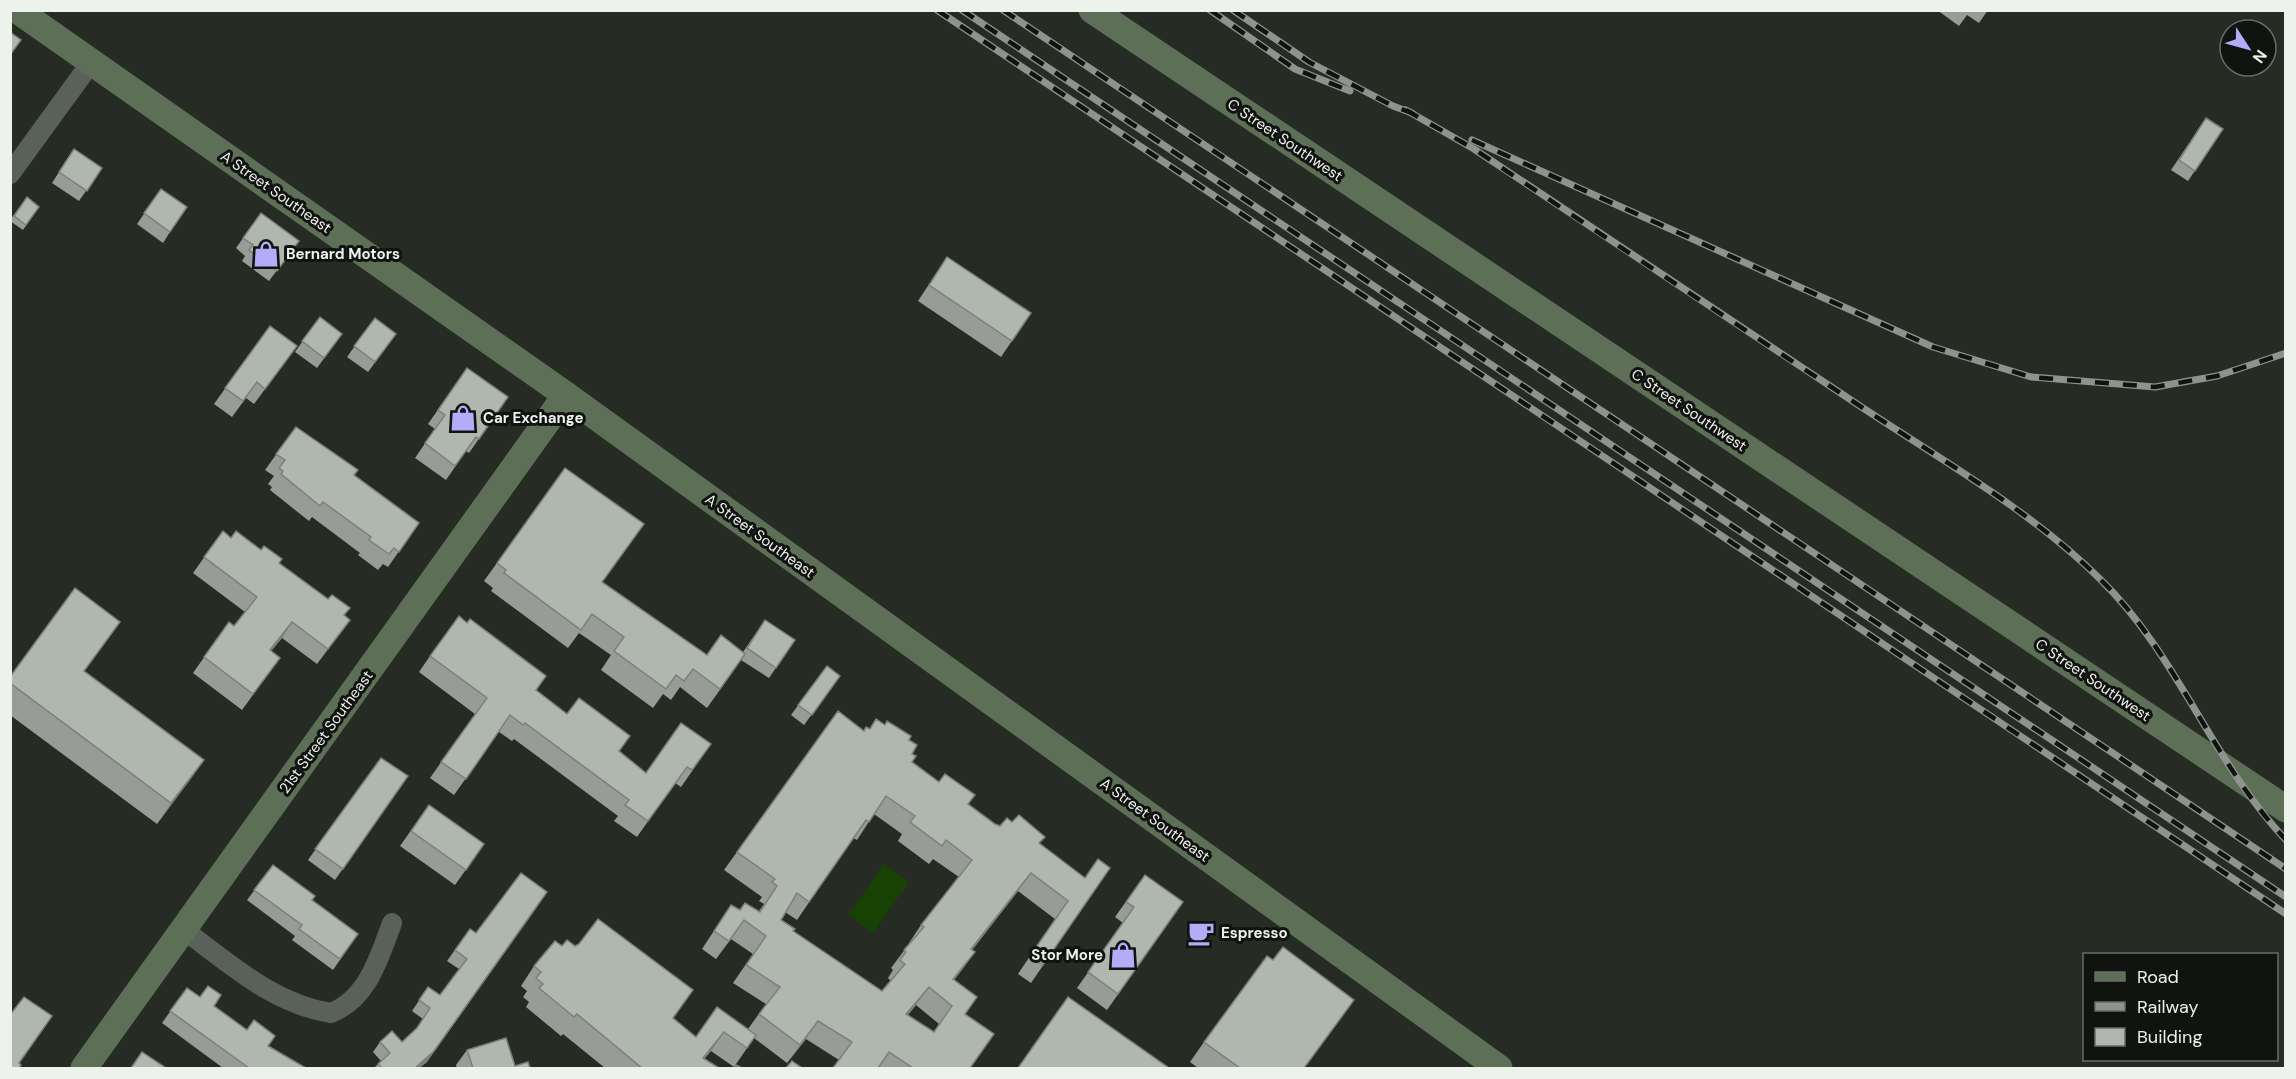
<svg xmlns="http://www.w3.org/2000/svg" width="2296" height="1079" font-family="'DM Sans',sans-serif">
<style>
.green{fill:#184104}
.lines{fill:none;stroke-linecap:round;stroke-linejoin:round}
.street{stroke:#5a6158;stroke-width:20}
.secondary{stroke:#5e6f58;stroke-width:27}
.rail-casing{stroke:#8f938d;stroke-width:7}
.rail{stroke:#10130f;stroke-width:4.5;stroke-dasharray:14;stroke-linecap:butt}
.wall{fill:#979d96;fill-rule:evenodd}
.shaded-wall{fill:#7b807a}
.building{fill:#b0b7ae;stroke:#7b807a;stroke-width:1.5;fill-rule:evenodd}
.labels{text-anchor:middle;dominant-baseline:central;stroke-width:6;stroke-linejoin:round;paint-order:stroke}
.street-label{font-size:15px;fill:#eef2ed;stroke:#10130f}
.poi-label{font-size:15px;font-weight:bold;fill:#eef2ed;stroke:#10130f;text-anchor:start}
</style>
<rect width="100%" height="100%" fill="#262b24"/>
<!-- green -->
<path class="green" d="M884,864l25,18 -36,51 -25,-18z"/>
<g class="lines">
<!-- street -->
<g class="street">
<path d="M10,174l80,-110"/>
<path d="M184,930c45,33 89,74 147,83 37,-15 48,-55 61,-90"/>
</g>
<!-- secondary -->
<g class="secondary">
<path d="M17,10l549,385 933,673"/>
<path d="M1092,10l1194,799"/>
<path d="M84,1068l482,-673"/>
</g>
<!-- rail casing -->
<g class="rail-casing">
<g id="rail">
<path d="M937,10l1349,904"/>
<path d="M962,10l1324,887"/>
<path d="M1003,10l1283,859"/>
<path d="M1210,10l85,59 55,22"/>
<path d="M1233,10l76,52 84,44 19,7"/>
<path d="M1406,110l68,39c129,87 259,173 389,259 80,53 168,103 237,171 78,76 112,183 186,261"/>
<path d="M1472,140l461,207 98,30 124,10 62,-11 69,-23"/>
</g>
</g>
<!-- rail -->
<use href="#rail" class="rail"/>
</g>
<!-- wall -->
<g class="wall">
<path d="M1937,10h51l-9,13 -12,-8 -8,11z"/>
<path d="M2206,118l17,11 -35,52 -17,-11z"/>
<path d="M74,149l28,19 -23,33 -27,-18z"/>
<path d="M161,189l9,43 -7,11 -26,-19z"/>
<path d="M27,197l12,10 -16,23 -13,-9v-1z"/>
<path d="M261,213l38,28 -30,40 -27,-20 3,-5 -9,-8z"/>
<path d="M947,257l84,56 -30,44 -83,-56z"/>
<path d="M320,317l22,17 -25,34 -22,-16z"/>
<path d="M375,318l21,16 -28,38 -21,-15z"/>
<path d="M270,326l16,35 -32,43 -8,-6 -14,19 -18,-13z"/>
<path d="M467,368l41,29 -39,56 -3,-2 -20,29 -31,-22 20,-29 -7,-5z"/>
<path d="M296,427l58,48 65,48 -31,44 -5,-3 -5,6 -20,-15 2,-2 -48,-36 -3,4 -39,-31 2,-3 -4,-3 6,-8 -9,-6z"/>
<path d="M565,468l38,114 104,73 36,-3 22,-32 30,20 -26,38 -28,-18 -34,48 -27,-21 -9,13 -8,-6 -10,14 -52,-38 10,-15 -32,-22 -11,15 -77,-57 2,-3 -9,-7z"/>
<path d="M223,531l8,7 48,25 71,57 -33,44 -35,-26 -11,13 9,7 -38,52 -49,-37 36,-51 5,4 11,-14 -52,-39z"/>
<path d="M430,656l106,35 31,23 63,22 -11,16 27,21 65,-29 -30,43 -6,-4 -38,54 -23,-16 4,-5 -104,-77 -2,2 -13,-9 -45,63 -24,-17 45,-64 -56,-42z"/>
<path d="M827,666l13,10 -36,49 -13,-10z"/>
<path d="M84,671l120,89 -47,64 -147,-109v-38z"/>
<path d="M838,711l25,20 6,-2 40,11 3,22 83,62 45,20 45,34 25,-10 -79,115 -13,-9 37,-55 -37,-28 -46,59 3,2 -21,28 11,34 5,54h-137l6,-8 -33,-21 -19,24 -33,-25 -20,29 -23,-16 -7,8 15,9h-114l-42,-34 -2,2 -35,-29 3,-5 -6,-5 4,-6 -6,-5 13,-20 28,-20 111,72 23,19 52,-8 18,-25 -33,-21 20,-29 -22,-15 -15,20 -14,-10 29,-44 9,5 19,1 5,-7 -5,-3 3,-4 -38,-27zM874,814l28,20 -4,7 31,23 4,-5 26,18 -38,48 -12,18v1l-18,24 2,2 -5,8 3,3 -9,10 -89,-60 -12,-11 4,-8 12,8 56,-82 4,2zM916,1005l23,19 -5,8 -26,-17z"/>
<path d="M381,758l27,18 -73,104 -27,-20z"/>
<path d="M429,805l55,39 -29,41 -55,-39z"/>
<path d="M273,865l39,35 46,34 -25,36 -41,-30 3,-4 -48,-36z"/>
<path d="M1145,875l38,27 -76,108 -30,-22 46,-65 -8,-6z"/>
<path d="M470,929l6,4 -49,129 -8,6h-45l7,-7 -8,-9 7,-10h22l15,-14 6,-9 -11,-8 16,-24 12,8 19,-26 -12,-8z"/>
<path d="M1273,960l32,108h-107l-8,-6 14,-20z"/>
<path d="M187,988l27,18 33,24 28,6 -7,10 38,22h-83l-61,-45z"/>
<path d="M467,1050l48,16 15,2h-73l-1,-3z"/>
</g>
<!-- shaded-wall -->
<g class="shaded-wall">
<path d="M292,622l-10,16 -23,28 11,-16z"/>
<path d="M204,760l-14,20 -33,44 14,-21z"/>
<path d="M1031,873l-13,18 -59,76 12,-18z"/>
<path d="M540,903l-113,159 -8,6h-4z"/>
<path d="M975,952l-13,18 -22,27 13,-18z"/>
<path d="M929,987l-13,18 -23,27 13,-18z"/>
<path d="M818,1021l-12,18 -19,24 13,-18z"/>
<path d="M724,1032l-13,19 -14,17 6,-10z"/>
</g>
<!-- building -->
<g class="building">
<path d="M10,32l11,8 -11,15z"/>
<path d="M2206,118l17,11 -28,42 -16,-11z"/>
<path d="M74,149l28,19 -15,23 -28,-19z"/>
<path d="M161,189l26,18 -17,25 -26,-19z"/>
<path d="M27,197l12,10 -13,18 -12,-9z"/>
<path d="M261,213l38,28 -22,30 -28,-21 4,-5 -10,-7z"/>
<path d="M947,257l84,56 -19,28 -83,-56z"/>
<path d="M320,317l22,17 -18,24 -22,-17z"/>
<path d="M375,318l21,16 -21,28 -21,-16z"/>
<path d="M270,326l27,20 -32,43 -8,-7 -14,19 -18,-13z"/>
<path d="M467,368l41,29 -29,42 -3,-2 -21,29 -30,-23 20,-28 -7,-5z"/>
<path d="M296,427l62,43 -4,5 65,48 -20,29 -5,-4 -5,6 -20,-14 2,-3 -48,-35 -3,4 -39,-32 2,-3 -4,-3 6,-8 -9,-6z"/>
<path d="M565,468l79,56 -42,58 105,73 14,-20 24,19 -25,35 -27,-20 -9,12 -8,-6 -10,14 -52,-38 10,-14 -32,-23 -11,16 -77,-57 2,-3 -9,-7z"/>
<path d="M223,531l8,7 5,-7 25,19 3,-4 18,13 -3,4 49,36 4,-4 18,13 -6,7 6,5 -22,29 -36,-27 -22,28 10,8 -27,36 -49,-37 25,-35 5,4 23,-29 -53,-40z"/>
<path d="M75,588l45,34 -36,49 120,89 -33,43 -161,-120v-6z"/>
<path d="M459,616l8,7 3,-4 76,57 -10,14 31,24 12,-16 51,38 -11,15 27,22 35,-50 30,21 -19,26 -5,-3 -39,54 -23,-16 4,-5 -104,-77 -2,2 -13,-10 -44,64 -25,-17 46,-64 -57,-42z"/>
<path d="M765,620l30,20 -19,28 -29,-20z"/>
<path d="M827,666l13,10 -28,39 -14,-10z"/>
<path d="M838,711l26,20 2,-4 4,2 6,-10 9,6 2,-4 24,15 -2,4 8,5 -5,9 4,2 -4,6 27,20 6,-8 30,21 -7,9 27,20 5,2 7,-8 5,4 7,-7 26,22 -6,6 46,35 13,-19 12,9 -67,97 -13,-9 38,-55 -37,-28 -60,76 4,3 -22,27 24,18 -12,17 29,20 -24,34h-57l-24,-16 -11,16h-45l19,-26 -34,-21 -18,24 -41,-31 21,-27 -34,-22 20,-29 -22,-16 -15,21 -15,-10 17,-26 9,5 5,-7 15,9 17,-26 -5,-4 3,-3 -38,-27zM886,796l29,20 -5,6 32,24 4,-6 26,20 -51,65 3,2 -20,23 2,2 -6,8 5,4 -23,27 -89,-60 2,-2 -14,-9 16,-27 12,9 57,-82 3,2zM929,987l23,19 -18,26 -28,-18z"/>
<path d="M381,758l27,18 -65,93 -28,-20z"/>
<path d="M429,805l55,39 -18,26 -55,-39z"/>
<path d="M273,865l42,31 -3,4 46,34 -18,25 -41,-30 3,-4 -48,-35z"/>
<path d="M521,873l26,19 -113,159 -19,17h-33l-4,-4 12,-11 -10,-11 12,-11 10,11 15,-14 13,-20 -11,-8 9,-13 12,8 27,-36 -12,-9 15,-21 6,4z"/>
<path d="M1145,875l38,27 -65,92 -30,-22 46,-65 -8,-5z"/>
<path d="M598,919l95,71 -20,28 23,19 21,-30 39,28 -9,13 -23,-16 -21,26 16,10h-77l-65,-54 -3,3 -35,-29 4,-4 -7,-6 5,-6 -7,-6 21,-25 7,5 5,-6 8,6 4,-2z"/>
<path d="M1283,947l71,53 -50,68h-64l-36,-26 63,-86 6,4z"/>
<path d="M208,986l13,9 -7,11 33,24 7,-10 21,16 -7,10 38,22h-57l-79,-57 17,-23 13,9z"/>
<path d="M24,997l28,19 -33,47 2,2 -2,3h-9v-53z"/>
<path d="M1068,997l101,71h-151z"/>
<path d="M506,1038l9,28 13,-4 2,6h-57l-6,-18z"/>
<path d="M142,1052l24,16h-35z"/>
<path d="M792,1061l10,7h-16z"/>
<path d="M736,1065l6,3h-8z"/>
</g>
<!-- icons -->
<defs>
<g id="shop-bare" transform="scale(2.07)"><path d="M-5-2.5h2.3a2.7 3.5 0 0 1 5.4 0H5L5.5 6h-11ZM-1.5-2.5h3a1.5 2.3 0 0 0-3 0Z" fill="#b4acf9" stroke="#10130f" stroke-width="2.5" paint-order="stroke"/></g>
<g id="cafe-bare" transform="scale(2.07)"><path d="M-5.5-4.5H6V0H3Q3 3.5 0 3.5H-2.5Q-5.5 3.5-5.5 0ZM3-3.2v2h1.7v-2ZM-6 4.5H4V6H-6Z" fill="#b4acf9" stroke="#10130f" stroke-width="2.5" paint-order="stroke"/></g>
</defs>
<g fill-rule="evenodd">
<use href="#shop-bare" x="266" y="254"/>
<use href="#shop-bare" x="463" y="418"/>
<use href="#cafe-bare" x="1201" y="933"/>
<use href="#shop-bare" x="1123" y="955"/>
</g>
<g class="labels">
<!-- street labels -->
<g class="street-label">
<text transform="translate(1285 140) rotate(34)">C Street Southwest</text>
<text transform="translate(276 192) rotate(35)">A Street Southeast</text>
<text transform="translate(1689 410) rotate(34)">C Street Southwest</text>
<text transform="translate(760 536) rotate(36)">A Street Southeast</text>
<text transform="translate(2093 680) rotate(34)">C Street Southwest</text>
<text transform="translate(326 732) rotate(-54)">21st Street Southeast</text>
<text transform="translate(1155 820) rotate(36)">A Street Southeast</text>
</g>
<!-- poi labels -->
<g class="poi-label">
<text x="286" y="254">Bernard Motors</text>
<text x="483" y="418">Car Exchange</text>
<text x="1221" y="933">Espresso</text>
<text x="1103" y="955" text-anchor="end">Stor More</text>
</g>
</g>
<!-- border -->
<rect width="2296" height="1079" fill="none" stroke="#eef2ed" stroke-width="24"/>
<!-- legend -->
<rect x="2083" y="953" width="195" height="108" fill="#10130f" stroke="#696c68" stroke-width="1.5"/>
<rect x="2095" y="972" width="30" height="9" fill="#5e6f58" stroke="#696c68" stroke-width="1.5"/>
<text x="2137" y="983" font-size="18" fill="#eef2ed">Road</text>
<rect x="2095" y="1002" width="30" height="9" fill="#8f938d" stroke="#696c68" stroke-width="1.5"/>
<text x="2137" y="1013" font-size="18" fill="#eef2ed">Railway</text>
<rect x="2095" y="1028" width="30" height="18" fill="#b0b7ae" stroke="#696c68" stroke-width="1.5"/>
<text x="2137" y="1043" font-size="18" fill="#eef2ed">Building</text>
<!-- north arrow -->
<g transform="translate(2248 48) rotate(126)"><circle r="28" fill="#10130f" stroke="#696c68" stroke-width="1.5"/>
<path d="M0-4.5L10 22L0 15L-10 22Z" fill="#b4acf9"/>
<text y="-9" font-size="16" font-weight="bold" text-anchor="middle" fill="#eef2ed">N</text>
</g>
</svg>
